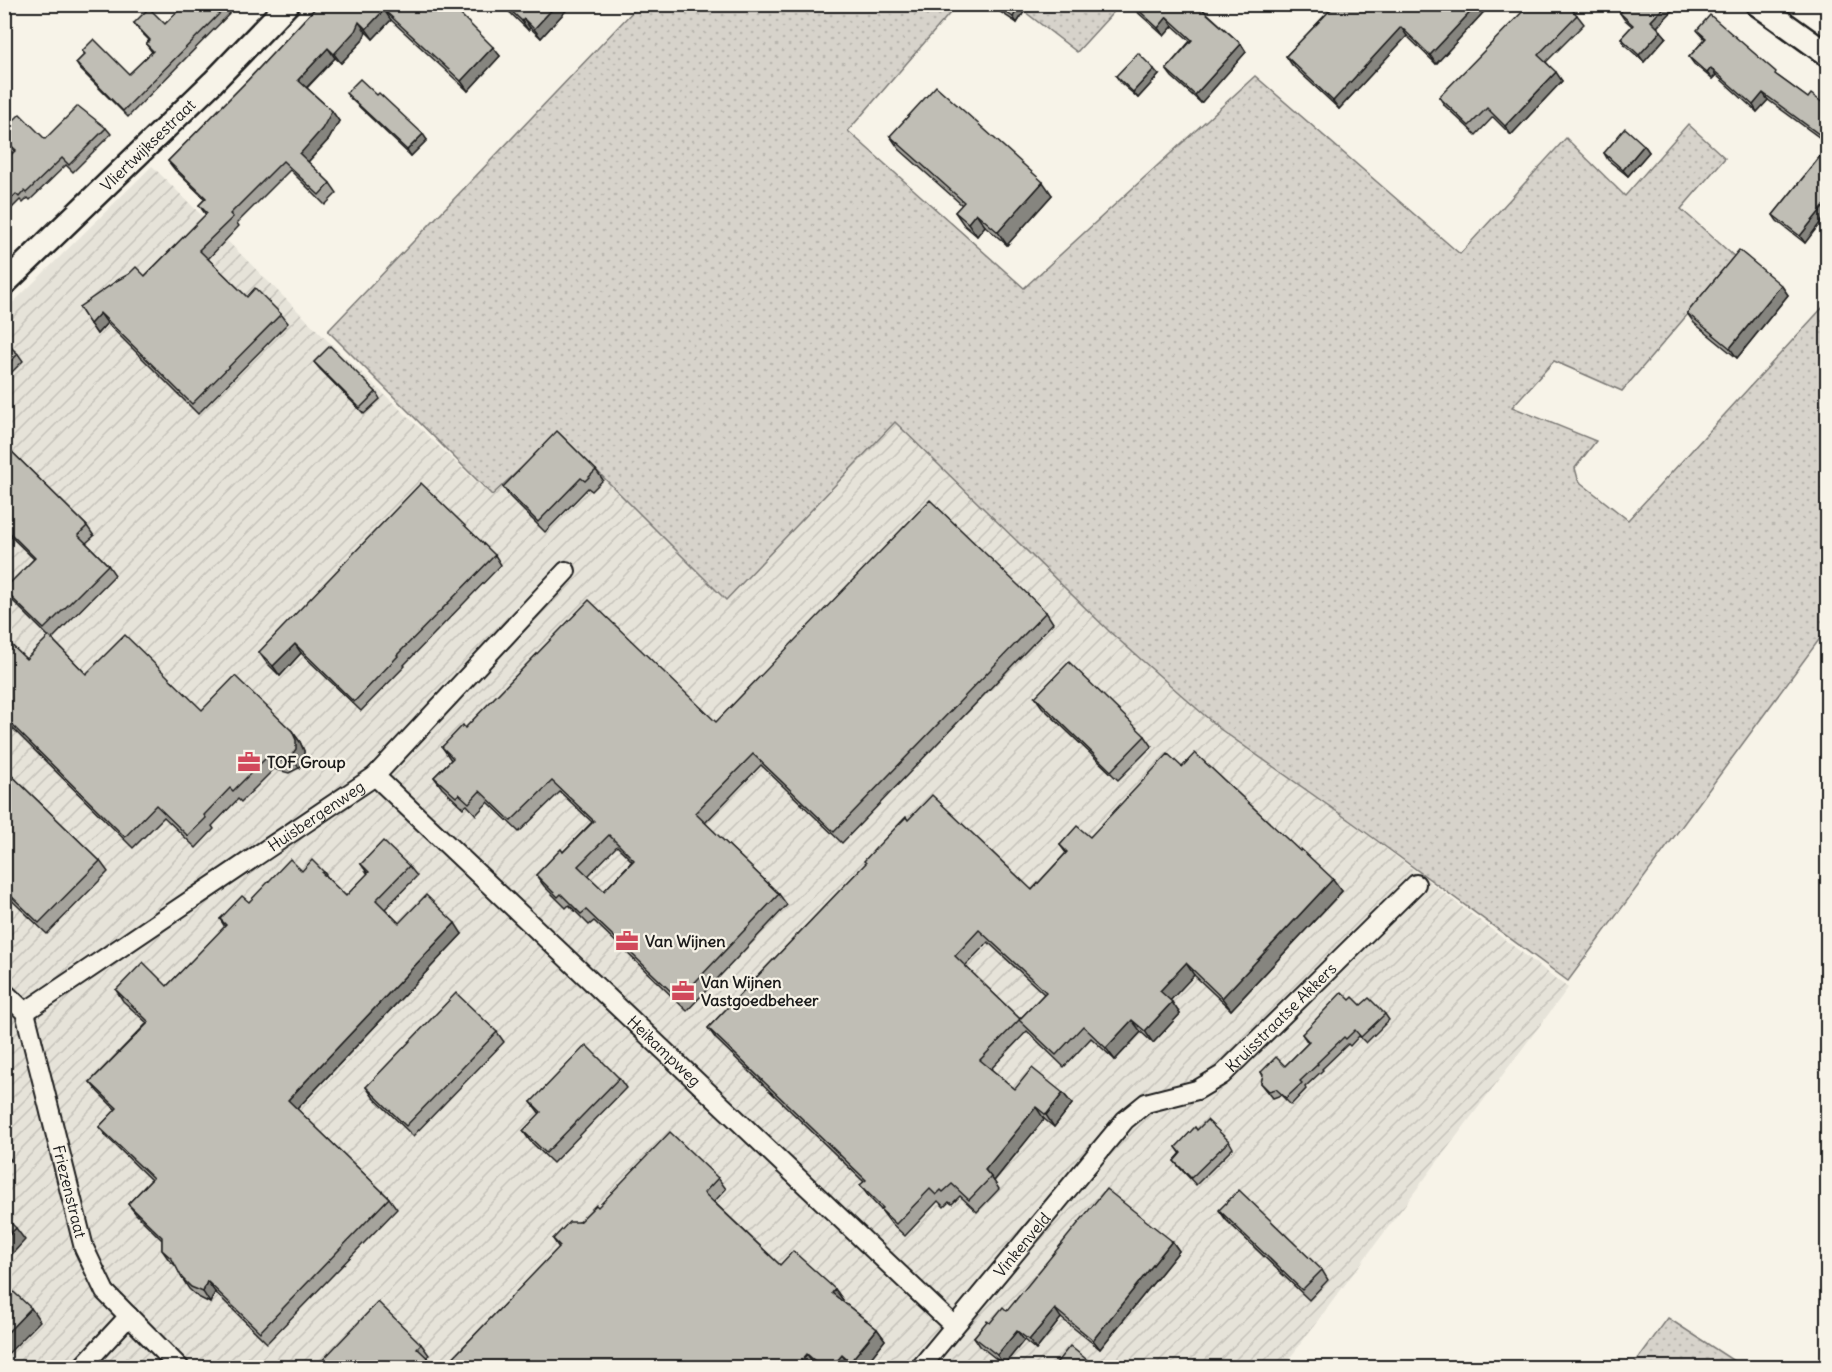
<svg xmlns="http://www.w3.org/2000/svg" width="1832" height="1372" font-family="Delius,sans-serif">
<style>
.industrial{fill:url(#industrial-furrows)}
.grass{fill:url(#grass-dots);stroke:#7a7874;stroke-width:1.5}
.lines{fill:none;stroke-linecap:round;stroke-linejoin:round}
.minor-casing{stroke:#1c1c1c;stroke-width:22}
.tertiary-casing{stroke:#1c1c1c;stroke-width:27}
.minor{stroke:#f7f3e8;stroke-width:18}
.tertiary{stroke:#f7f3e8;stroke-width:22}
.wall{fill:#a5a39c;stroke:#1c1c1c;stroke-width:1.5;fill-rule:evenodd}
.shaded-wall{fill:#86857f;stroke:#1c1c1c;stroke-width:1.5}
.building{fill:#c0beb5;stroke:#1c1c1c;stroke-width:1.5;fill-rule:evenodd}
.labels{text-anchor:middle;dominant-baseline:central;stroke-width:4.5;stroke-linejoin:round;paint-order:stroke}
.street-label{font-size:16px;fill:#1c1c1c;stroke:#f7f3e8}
.poi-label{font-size:16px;font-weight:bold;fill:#1c1c1c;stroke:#f7f3e8;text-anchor:start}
</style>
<defs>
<pattern id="industrial-furrows" width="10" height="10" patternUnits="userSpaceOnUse" patternTransform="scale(1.5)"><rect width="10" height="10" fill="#e6e3d9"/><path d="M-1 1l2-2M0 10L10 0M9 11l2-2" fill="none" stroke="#c5c2ba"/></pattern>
<pattern id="grass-dots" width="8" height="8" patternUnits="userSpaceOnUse" patternTransform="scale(1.5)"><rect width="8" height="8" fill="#d7d3cb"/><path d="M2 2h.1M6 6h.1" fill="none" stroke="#b8b5ae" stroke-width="1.8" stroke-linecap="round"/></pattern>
</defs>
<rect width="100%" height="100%" fill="#f7f3e8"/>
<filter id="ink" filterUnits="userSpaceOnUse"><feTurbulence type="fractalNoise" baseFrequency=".0167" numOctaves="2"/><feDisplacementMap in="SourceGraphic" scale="12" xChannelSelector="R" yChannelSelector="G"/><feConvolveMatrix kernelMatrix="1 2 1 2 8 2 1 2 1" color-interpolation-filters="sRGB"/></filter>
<g filter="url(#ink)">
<!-- industrial -->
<path class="industrial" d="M152,166l175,174 155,147 88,-63 326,-8 302,289 370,283 -285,379 -1278,1v-1057z"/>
<!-- grass -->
<g class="grass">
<path d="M639,5h318l-109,126 176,157 231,-212 205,178 106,-116 59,58 63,-72 37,34 -44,51 55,49 -114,133 -68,-30 -42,46 84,34 -21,27 3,11 3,4 47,37 196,-214 4,3 -1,320 -259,352 -215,-158 -133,-94 -109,-96 -216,-211 -169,178 -167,-167 -67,62 -164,-164z"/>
<path d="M1016,5h104l-43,47z"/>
<path d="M1668,1318l75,49h-111z"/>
</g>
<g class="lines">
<!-- minor casing -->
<g class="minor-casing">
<g id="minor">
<path id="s1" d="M375,776l579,550"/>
<path id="s2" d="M4,992l21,20 59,236 21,44 75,76"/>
<path id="s3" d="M25,1012l350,-236 191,-205"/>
<path d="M81,1368l48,-52"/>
<path id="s4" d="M920,1368l205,-248 21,-17 51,-13 25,-15 194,-191"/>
</g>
</g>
<!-- tertiary casing -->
<g class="tertiary-casing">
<g id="tertiary">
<path d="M1757,4l71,51"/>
<path id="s5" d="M4,284l209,-202 75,-78"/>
</g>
</g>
<!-- minor -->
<use href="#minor" class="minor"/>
<!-- tertiary -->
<use href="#tertiary" class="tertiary"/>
</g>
<!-- wall -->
<g class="wall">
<path d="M185,4h54l-111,113 -48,-48 -4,-6 9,-9 -3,-3 47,23 23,-22 -6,-8 3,-4 -11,-11 -4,-6 31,1z"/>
<path d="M319,4h131l50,52 -32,35 -77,-71 -18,19 -7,-7 -4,9 -21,22 -6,-5 -28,30 25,23 7,10 -10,18 -21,23 22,21 7,10 -12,12 -35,-35 -53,53 2,3 -31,33 39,38 34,17 7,9 -90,91 -91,-91 -10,11 -18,-27 66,-31 61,-61 -7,-10 6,-6 -30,-29 -7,-9 80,-81z"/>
<path d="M501,4h71l-31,34 -11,-10 -2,2z"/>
<path d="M988,4h41l-12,19z"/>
<path d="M1131,4h66l44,40 5,8 -45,51 -29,-26 -6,-8 24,-28 -17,-15 -9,10 -30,-27z"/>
<path d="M1336,4h155l-55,60 -29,-28 -68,73 -47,-44 -6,-9z"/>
<path d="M1627,4h51l-21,23 9,10 -22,25 -19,-17 -4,-7 11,-12 -8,-7 -4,-6z"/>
<path d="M1577,15l7,9 -38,38 16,19 -51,54 -18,-18 -17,18 -31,-29 -6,-9z"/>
<path d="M1697,30l82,47 29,21 19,8v37l-59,-43 -11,12 -41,-37 -4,4 -18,-15 -5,-7 16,-18z"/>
<path d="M1159,75l-21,23 -17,-15 -5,-7z"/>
<path d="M346,93l81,47 -16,16 -60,-57z"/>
<path d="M106,128l5,6 -38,38 -7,-7 -36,35 -2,-2 -5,5 -3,-3 -9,9 -7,-5v-43l11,-10 -11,-10v-11l41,9z"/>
<path d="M890,136l162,59 -45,50 -22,-19 -8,10 -13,-11 -9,-13 7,-7 -63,-56z"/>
<path d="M1644,145l5,7 -21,24 -20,-16 -4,-7z"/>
<path d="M1827,148v66l-22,29 -28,-22 -4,-6z"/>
<path d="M1781,285l7,10 -51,63 -43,-35 -7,-10z"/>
<path d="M4,341l14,13 5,7 -19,19z"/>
<path d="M314,362l62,30 4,7 -16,15 -45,-46z"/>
<path d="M4,444l83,82 7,10 -8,7 22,22 7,10 -63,64 34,35 116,36 90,21 8,11 4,9v9l-5,8 -10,5 -15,-4 -33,33 -3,-3 -26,27 2,3 -18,19 -32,-31 -31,31 -129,-128v-82l22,21 23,-22 -38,-38 -7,-9 30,-31 -30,-29z"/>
<path d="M596,470l7,10 -11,11 -4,-3 -43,44 -35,-35 -7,-10z"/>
<path d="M495,555l6,10 -97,100 1,1 -44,45 -60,-58 -21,23 -14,-14 -7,-10z"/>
<path d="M1046,612l7,11 -211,220 -81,-78 -56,58 74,71 8,11 -100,106 -93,-90 -5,4 -20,-20 -3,3 -22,-22 -8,-11 27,-23 29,-30 -32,-30 -41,40 -31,-30 -12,13 -9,-10 -4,3 -21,-20 -8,-11 17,-17 -9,-13 23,-19 251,-6zM617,846l15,15 -28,30 -16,-15z"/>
<path d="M1035,697l110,39 7,10 -34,34 -76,-73z"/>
<path d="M1182,767l160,124 -111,119 -37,-35 -24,25 10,14 -27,29 -12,-11 -26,28 -24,-22 -27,29 -37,-36 -36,38 24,20 48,4 9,11 -18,23 -10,-8 -50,62 5,8 -22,23 -17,-16 -8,8 -3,-2 -5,5 -6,-6 -33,35 -15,-14 -9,-12 -12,-13 -9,-12 4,-3 -148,-143 -8,-11 200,-208 124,70 34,-37 -6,-8 30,-8zM988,942l56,52 -24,25 -55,-53z"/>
<path d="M4,768l96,93 8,11 -61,62 -43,-41z"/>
<path d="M361,864l48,2 8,10 -32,33 14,14 63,11 -165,175 92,89 8,11 -130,134 -52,-51 -5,11 -12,-6 -9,-8 -7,-11 -6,-12 -7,-6 -7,-10v-10l-26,-26 -8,-10 23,-24 -44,-43 -8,-10 17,-17 -18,-18 -8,-10 57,-59 -24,-22 -7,-11 51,-4 58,-59 -5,-8 82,-48 22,1 6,9 16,15 22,-22z"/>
<path d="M1350,1000l11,5 24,9 4,6 -23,23 -7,-7 -9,10 -2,-2 -26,25 1,1 -18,17 1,2 -15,16 -10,-10 -8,3 -12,-15 2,-7 -2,-4 24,-6 23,-23 -6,-9z"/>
<path d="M497,1032l7,10 -91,94 -40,-39 -7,-10z"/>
<path d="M619,1078l7,10 -73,75 -23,-22 -7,-10 17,-17 -9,-12z"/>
<path d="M1197,1130l32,11 4,7 -37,37 -17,-18 -5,-6 7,-7 -5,-7z"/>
<path d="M718,1178l8,11 -12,13 66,63 55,24 8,11 -1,1 35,28 8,11 -22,28h-12l-1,-2 -2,2h-31l-2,-2 -2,2h-370l116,-120 -6,-9 26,-17 19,-15z"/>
<path d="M1219,1210l103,60 6,10 -19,20 -83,-80z"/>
<path d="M1172,1241l7,10 -79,98 -39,-31 -25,32 -12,-10 -20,25 -24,-19 -6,-9 33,-26z"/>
<path d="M421,1344l8,11 -2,2 -112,11z"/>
</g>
<!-- shaded-wall -->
<g class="shaded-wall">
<path d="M557,4h15l-31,34 -7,-9z"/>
<path d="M1020,4h9l-12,19 -4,-6z"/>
<path d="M1478,4h13l-55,60 -6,-9z"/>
<path d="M1667,4l11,1 -22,23 -5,-7z"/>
<path d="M384,10l7,10 -18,19 -7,-10z"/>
<path d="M1167,17l6,9 -9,10 -6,-8z"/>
<path d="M524,19l6,9 -2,2 -6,-9z"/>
<path d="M359,22l7,10 -4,9 -21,22 -7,-9z"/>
<path d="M1401,27l6,9 -68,73 -6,-8z"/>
<path d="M1661,31l5,6 -22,25 -5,-7z"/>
<path d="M1241,44l5,8 -45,51 -6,-8z"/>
<path d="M493,47l7,9 -32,35 -7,-10z"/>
<path d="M328,48l7,10 -30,31 -7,-9z"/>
<path d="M1711,68l5,7 -4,4 -5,-6z"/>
<path d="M1154,69l5,6 -21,23 -5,-6z"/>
<path d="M1556,72l6,9 -51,54 -6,-9z"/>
<path d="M1763,93l5,7 -11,12 -4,-7z"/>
<path d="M332,111l7,10 -10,18 -22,24 -7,-9z"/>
<path d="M423,134l4,6 -16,16 -4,-6z"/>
<path d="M1644,145l5,7 -21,24 -5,-6z"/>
<path d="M1043,182l9,13 -45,50 -9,-13z"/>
<path d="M1824,206l3,4v4l-22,29 -5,-7z"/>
<path d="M976,213l9,13 -8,10 -9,-13z"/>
<path d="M1781,285l7,10 -51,63 -7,-10z"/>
<path d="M100,313l7,10 -10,11 -7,-10z"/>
<path d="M295,644l6,9 -21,23 -7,-10z"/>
<path d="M292,731l8,11 4,9v9l-5,8 -8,-12z"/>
<path d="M1333,879l9,12 -111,119 -9,-12z"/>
<path d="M455,923l7,11 -167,177 -7,-11z"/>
<path d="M1186,963l8,12 -26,28 -8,-12z"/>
<path d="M1172,1002l8,12 -27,29 -8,-12z"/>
<path d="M1132,1020l9,12 -26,28 -9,-12z"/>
<path d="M1063,1093l9,11 -18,23 -8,-12z"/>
<path d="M1036,1107l8,12 -50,62 -9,-11z"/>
<path d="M4,1151l7,9 -7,7z"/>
<path d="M16,1228l9,12 -21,23v-23z"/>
<path d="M1172,1241l7,10 -79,98 -7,-9z"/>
<path d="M207,1281l8,11 -5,11 -7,-11z"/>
<path d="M835,1289l8,11 -3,4 -8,-11z"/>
<path d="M31,1308l9,13 -36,37v-22z"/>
<path d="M1055,1309l6,9 -25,32 -7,-10z"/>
<path d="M877,1329l8,11 -22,28h-9l-4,-6z"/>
<path d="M1017,1331l7,9 -20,25 -7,-10z"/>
<path d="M807,1354l8,12 -2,2h-18z"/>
<path d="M842,1355l8,11 -2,2h-17z"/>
</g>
<!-- building -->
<g class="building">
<path d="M185,4h44l-106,107 -47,-48 9,-9 -3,-3 12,-12 35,35 24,-23 -7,-7 4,-4 -16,-17 15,-15 16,16z"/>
<path d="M319,4h131l43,43 -32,34 -77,-71 -18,19 -7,-7 -4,9 -21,23 -6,-6 -30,32 34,31 -10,18 -22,25 30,29 -11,12 -36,-34 -53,53 3,3 -34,33 48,47 8,-9 26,26 -89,90 -92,-91 -10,11 -11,-17 39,-27 11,-6 7,-7 9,9 62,-63 -8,-8 7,-7 -38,-37 80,-81z"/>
<path d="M504,4h53l-23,25 -10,-10 -2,2z"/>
<path d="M994,4h26l-7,13z"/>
<path d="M1132,4h64l45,40 -46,51 -29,-26 26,-29 -25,-23 -9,11z"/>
<path d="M1336,4h142l-48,51 -29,-28 -68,74 -47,-45z"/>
<path d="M1530,4h37l10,11 -39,40 18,17 -51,54 -18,-18 -18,18 -30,-29z"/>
<path d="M1627,4h40l-16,17 10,10 -22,24 -18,-17 12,-13 -13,-12z"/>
<path d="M1710,15l66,57 -1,2 33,24 3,-4 16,12v34l-64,-47 -10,12 -42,-37 -4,5 -18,-16 17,-19 -9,-8z"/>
<path d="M1138,53l16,16 -21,23 -17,-16z"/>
<path d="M360,79l17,16 2,-2 44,41 -16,16 -61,-57z"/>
<path d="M936,86l107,96 -45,50 -22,-19 -8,10 -13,-11 9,-10 -74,-66z"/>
<path d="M78,106l28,22 -37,37 -7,-7 -36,35 -2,-2 -5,6 -3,-3 -9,9 -3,-2v-40l12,-11 -12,-11v-9l16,-16 25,25z"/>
<path d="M1625,128l19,17 -21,25 -19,-17z"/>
<path d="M1827,148v60l-3,-2 -24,30 -27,-21z"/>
<path d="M1739,250l42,35 -51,63 -43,-35z"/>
<path d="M4,341l14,13 -14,14z"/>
<path d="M330,346l46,46 -16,16 -46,-46z"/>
<path d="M557,431l39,39 -11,11 -4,-3 -43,44 -35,-35z"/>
<path d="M4,444l83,82 -9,9 30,30 -64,64 -40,-39v-1l31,-31 -31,-31z"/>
<path d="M421,483l74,72 -98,100 1,1 -44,46 -59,-58 -22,22 -14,-14z"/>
<path d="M930,500l116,112 -212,220 -81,-78 -58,59 84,81 -100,105 -93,-89 -5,4 -20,-20 -3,3 -22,-22 25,-26 2,3 31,-31 -42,-40 -41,40 -31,-30 -11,12 -10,-9 -3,3 -22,-20 19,-19 -11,-11 21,-22 2,3 124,-128 127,122zM609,835l25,25 -30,31 -26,-25z"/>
<path d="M125,635l77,75 33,-34 57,55 4,9v9l-5,7 -10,5 -15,-3 -33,33 -3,-3 -26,27 2,3 -18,18 -32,-31 -31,32 -121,-120v-79l22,21 23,-23 37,38z"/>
<path d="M1069,662l76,74 -34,35 -76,-74z"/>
<path d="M1195,753l105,98 1,-2 32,30 -111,119 -36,-35 -26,28 12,11 -27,29 -13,-11 -26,28 -23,-22 -27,29 -37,-35 27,-28 -67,-62 -24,26 65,63 -40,41 35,29 17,-21 31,25 -17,22 -10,-8 -51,63 6,7 -22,23 -17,-16 -9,8 -2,-2 -5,5 -6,-6 -34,35 -15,-14 2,-2 -23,-23 6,-5 -158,-152 158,-165 -2,-2 11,-12 31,-32 2,3 24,-25 100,95 35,-38 -7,-7 17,-19 13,11 78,-83 14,13z"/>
<path d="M4,768l96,93 -61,62 -35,-34z"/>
<path d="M383,841l26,25 -33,34 23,23 27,-28 29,28 -167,177 101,98 -129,134 -53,-51 -4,11 -12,-5 -9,-9 -10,-19 -10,-9v-13l-34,-33 25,-26 -54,-51 18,-19 -27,-26 59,-60 -33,-32 27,-28 24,24 59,-61 -6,-6 22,-23 7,6 41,-43 12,12 10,-11 12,12 -2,1 24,23 23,-24 -8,-8z"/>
<path d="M1342,992l8,8 3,-3 8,8 8,-7 16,16 -24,23 -6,-7 -9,9 -2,-2 -27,26 1,1 -18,17 2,2 -16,15 -10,-9 -7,2 -8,-8 2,-8 -2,-3 15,-15 9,9 24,-24 -7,-8z"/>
<path d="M456,993l41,39 -91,94 -40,-39z"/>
<path d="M586,1045l33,33 -73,75 -23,-22 18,-19 -10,-10z"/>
<path d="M1207,1120l22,21 -38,37 -17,-17 7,-8 -5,-6 19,-20 2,3z"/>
<path d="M670,1132l48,46 -14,15 76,72 13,-14 42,38 -3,4 45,36 -27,33 -8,-7 -11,13h-8l-16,-14 -12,14h-352l117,-122 -7,-7 16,-17h10l17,-17 2,2z"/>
<path d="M1106,1189l66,52 -79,99 -38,-31 -26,31 -12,-9 -20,24 -23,-18 13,-16 3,2 13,-16 4,4z"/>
<path d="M1239,1190l83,80 -20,20 -83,-80z"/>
<path d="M4,1216l12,12 -12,12z"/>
<path d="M4,1283l27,25 -27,28z"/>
<path d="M378,1302l43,42 -4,4 21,20h-123z"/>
<path d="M1070,1346l27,22h-45z"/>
<path d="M292,1363l4,5h-8z"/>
</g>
</g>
<!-- icons -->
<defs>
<g id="office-bare" transform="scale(1.8)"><path d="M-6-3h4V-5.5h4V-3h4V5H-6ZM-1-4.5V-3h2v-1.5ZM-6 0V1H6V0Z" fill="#d1495b" stroke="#f7f3e8" stroke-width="2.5" paint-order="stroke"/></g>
</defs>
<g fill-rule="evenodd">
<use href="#office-bare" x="249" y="762"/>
<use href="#office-bare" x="627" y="941"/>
<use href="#office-bare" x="683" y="991"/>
</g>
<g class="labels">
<!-- street labels -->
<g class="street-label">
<text stroke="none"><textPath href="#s5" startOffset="200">Vliertwijksestraat</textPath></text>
<text stroke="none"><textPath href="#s3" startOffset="351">Huisbergenweg</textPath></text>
<text stroke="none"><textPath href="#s4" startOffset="513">Kruisstraatse Akkers</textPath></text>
<text stroke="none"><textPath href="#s1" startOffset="399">Heikampweg</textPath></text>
<text stroke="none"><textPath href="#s2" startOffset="214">Friezenstraat</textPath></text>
<text stroke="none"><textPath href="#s4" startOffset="160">Vinkenveld</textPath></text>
</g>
<!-- poi labels -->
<g class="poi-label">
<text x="267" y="762">TOF Group</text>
<text x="645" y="941">Van Wijnen</text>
<text x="701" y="982">Van Wijnen<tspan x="701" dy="18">Vastgoedbeheer</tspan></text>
</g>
</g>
<!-- margin -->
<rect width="1832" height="1372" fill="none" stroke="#f7f3e8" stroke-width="24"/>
<rect x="12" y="12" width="1808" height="1348" fill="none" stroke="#1c1c1c" stroke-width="2" filter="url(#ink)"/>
</svg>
